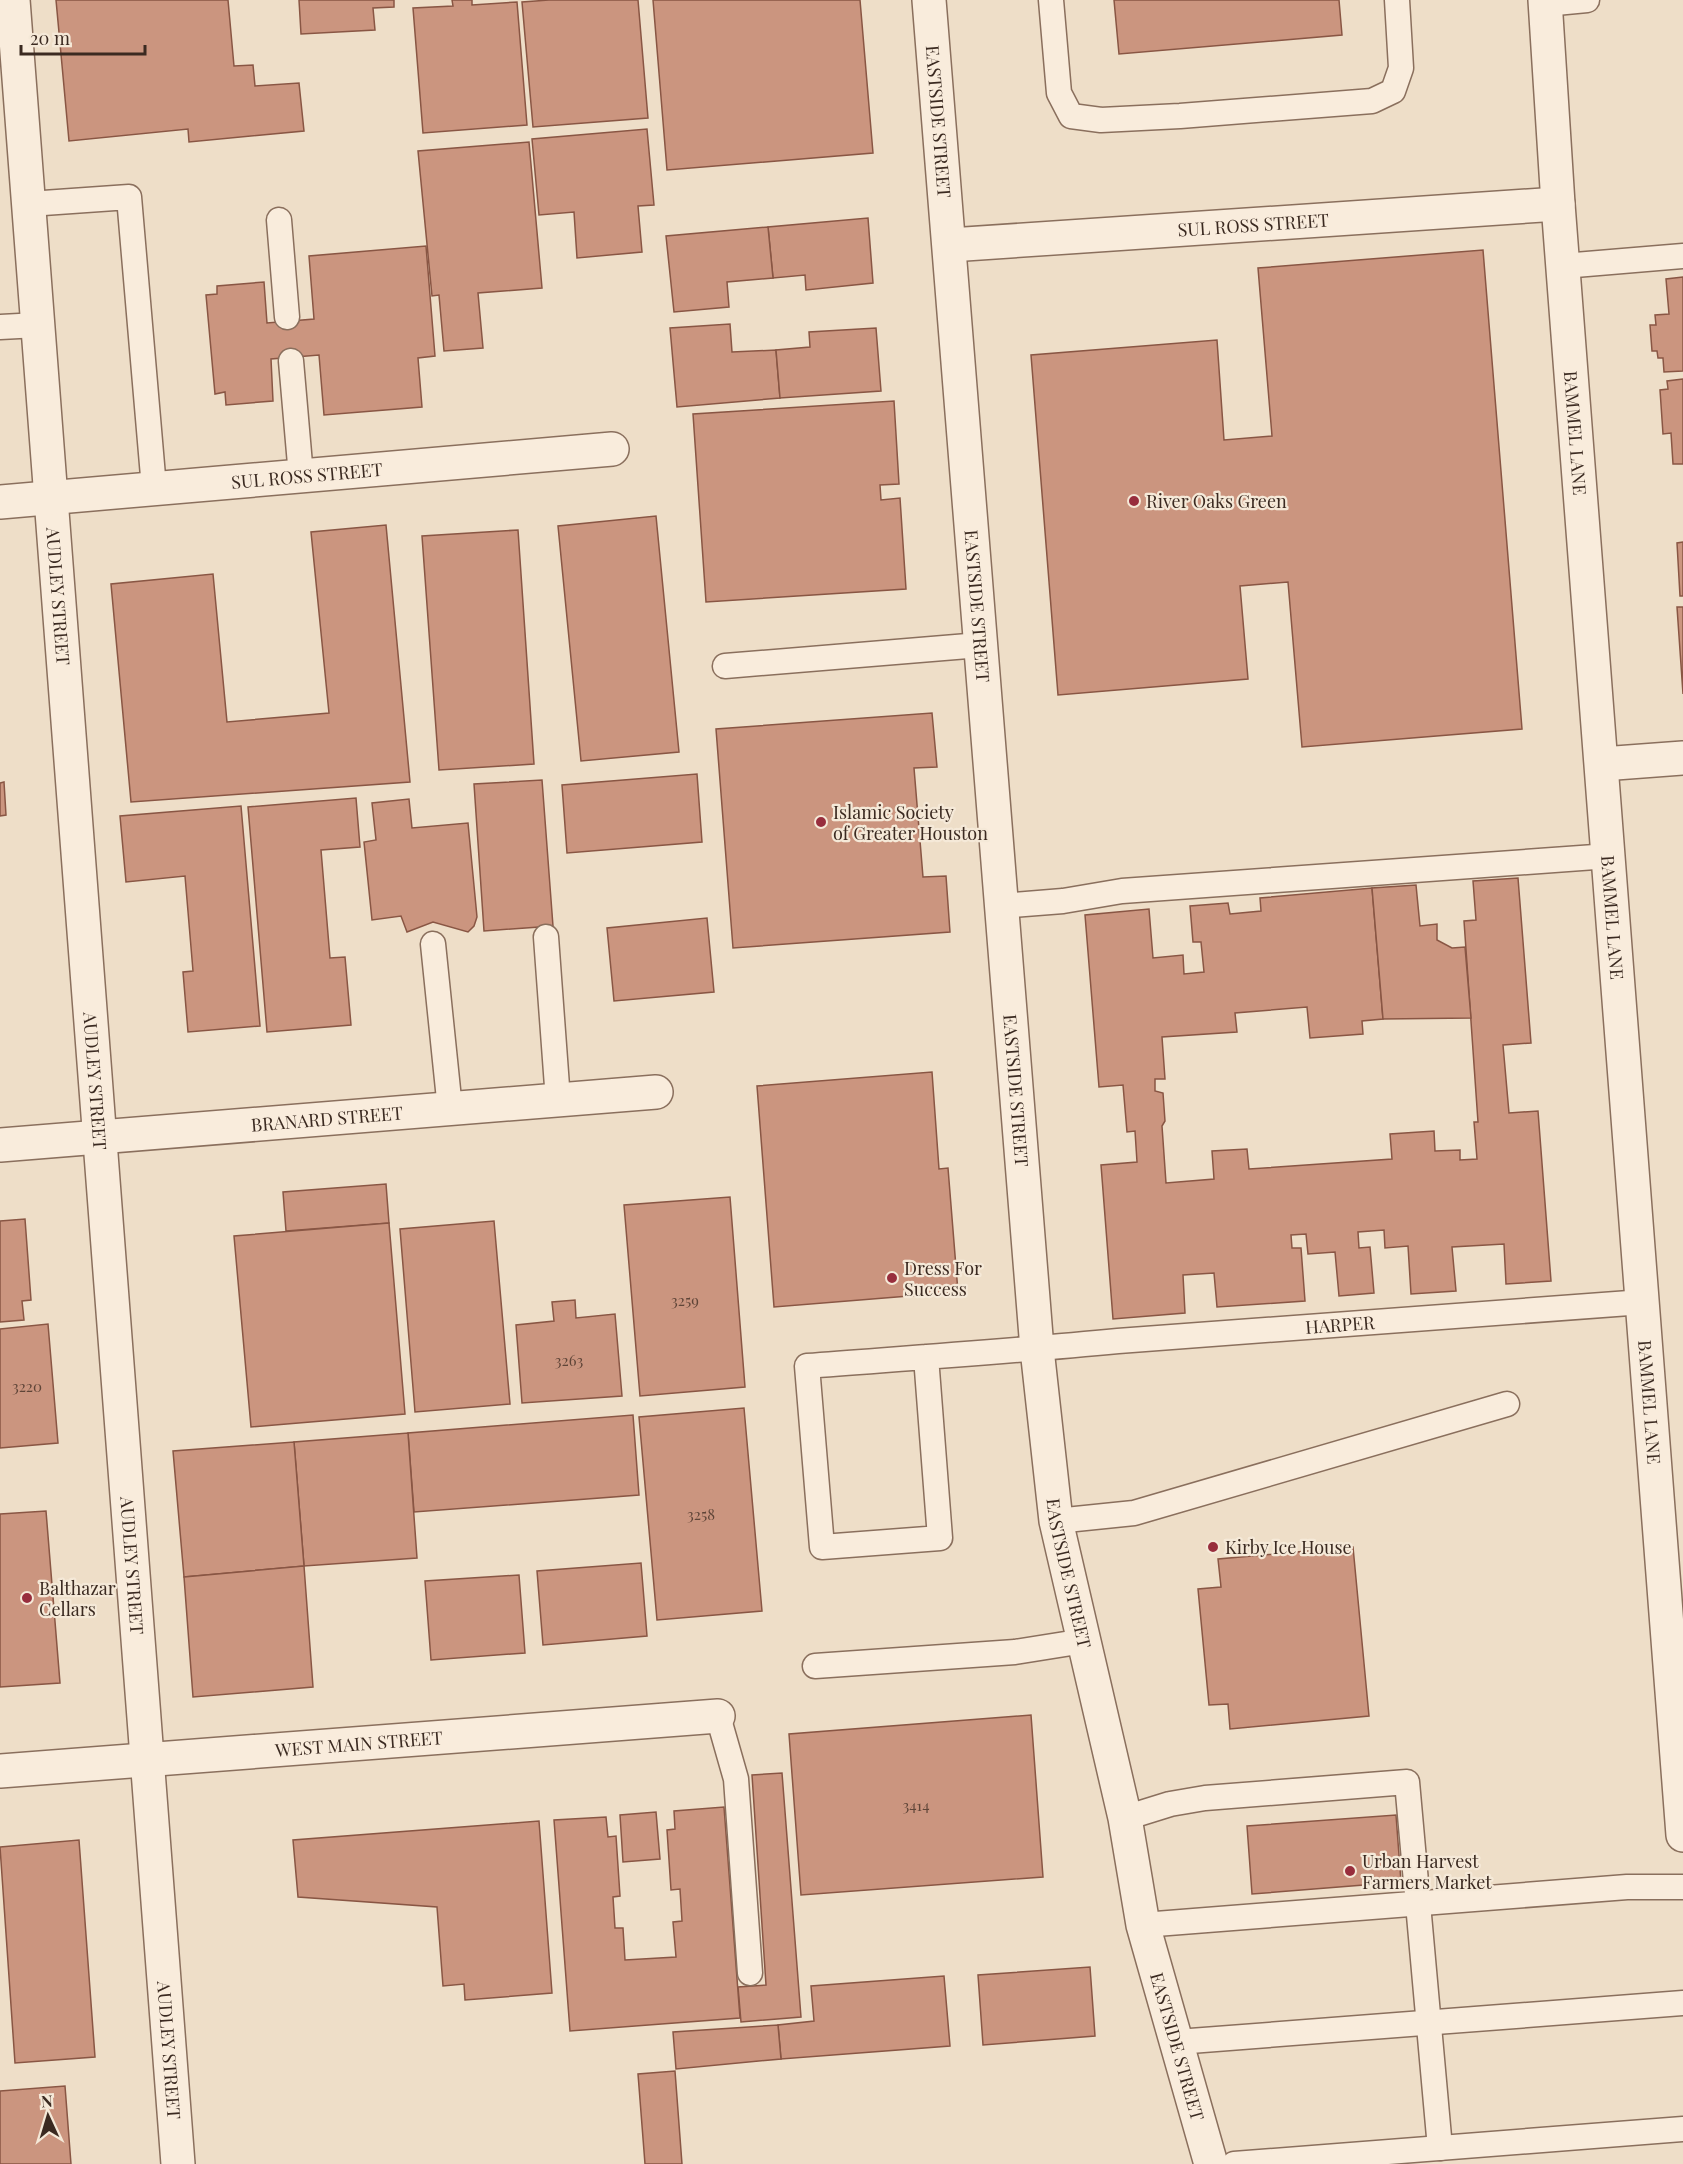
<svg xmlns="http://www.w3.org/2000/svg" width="1683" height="2164" font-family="'Playfair Display',serif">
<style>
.building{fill:#cb957f;stroke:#895644;stroke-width:1.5}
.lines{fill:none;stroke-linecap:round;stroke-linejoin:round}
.lane-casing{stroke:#8a6f5d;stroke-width:27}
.street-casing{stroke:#8a6f5d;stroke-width:36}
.lane{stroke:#f9ecdc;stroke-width:24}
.street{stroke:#f9ecdc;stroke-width:33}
.poi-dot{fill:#982e3d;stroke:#f5e9d8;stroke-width:2}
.labels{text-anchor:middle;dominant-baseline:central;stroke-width:4.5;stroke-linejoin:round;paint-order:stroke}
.number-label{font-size:15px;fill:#5f4538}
.street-label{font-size:18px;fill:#3b2a21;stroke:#f5e9d8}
.poi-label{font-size:18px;fill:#3b2a21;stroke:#f5e9d8;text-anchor:start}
</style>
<rect width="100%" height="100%" fill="#eedec8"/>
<!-- building -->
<g class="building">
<path d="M56,0h172l6,66 19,-1 2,21 44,-3 5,48 -115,11 -1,-13 -119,12z"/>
<path d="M299,0h95v7l-21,1 2,22 -74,4z"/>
<path d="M452,0h20v5l45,-3 10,123 -104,8 -10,-125 40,-2z"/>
<path d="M549,0h89l10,118 -115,9 -11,-125z"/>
<path d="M653,0h207l13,153 -206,17z"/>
<path d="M1114,0h225l3,35 -223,19z"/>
<path d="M647,129l7,76 -16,1 4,46 -65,6 -3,-46 -35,3 -7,-76z"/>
<path d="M529,142l13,146 -64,5 5,55 -39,3 -5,-56 -7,1 -14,-145z"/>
<path d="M868,218l5,65 -67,7 -1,-15 -32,3 -5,-51z"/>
<path d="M768,227l5,51 -46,4 2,25 -55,5 -8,-76z"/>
<path d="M426,246l9,110 -17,2 4,49 -98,8 -5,-60 -48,4 2,42 -47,4 -1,-13 -10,2 -9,-99 11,-1v-8l47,-4 3,41 47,-4 -5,-63z"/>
<path d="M1483,250l39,479 -220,18 -14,-165 -48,4 8,93 -190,16 -27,-340 186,-15 7,100 48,-4 -14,-168z"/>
<path d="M1683,277v94l-19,1 -1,-14h-5l-1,-7h-5l-2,-26h6l-1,-10 14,-1 -3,-35z"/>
<path d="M730,324l2,28 44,-2 4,48 -103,9 -7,-79z"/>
<path d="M876,328l5,63 -101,7 -4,-48 34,-3 -1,-15z"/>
<path d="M1683,379v85h-10l-2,-31 -8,1 -3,-44 8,-1 -1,-8z"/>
<path d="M894,401l5,83 -19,1 1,15 19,-2 6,91 -200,13 -13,-188z"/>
<path d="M656,516l23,236 -98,9 -23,-235z"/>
<path d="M386,525l24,257 -279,20 -20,-218 102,-10 14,148 102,-9 -18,-181z"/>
<path d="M518,530l16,234 -95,6 -17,-234z"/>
<path d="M1683,542v54h-3l-3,-53z"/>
<path d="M1677,607h6v87z"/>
<path d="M932,713l5,54 -23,1 9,109 23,-1 4,56 -217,16 -17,-219z"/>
<path d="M697,774l5,68 -135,11 -5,-68z"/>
<path d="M542,780l11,146 -69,5 -10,-147z"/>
<path d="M4,782l2,33 -6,1v-33z"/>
<path d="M356,798l4,49 -39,3 9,108 15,-1 6,68 -84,7 -19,-225z"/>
<path d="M409,799l3,29 56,-5 9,94 -3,9 -6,6 -35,-10 -26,10 -6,-16 -29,4 -8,-78 12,-2 -4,-37z"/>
<path d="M241,806l19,220 -72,6 -5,-60 10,-1 -8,-95 -59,6 -6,-66z"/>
<path d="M1518,878l13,165 -28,2 6,68 29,-2 13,170 -45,3 -2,-40 -52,3 4,44 -45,3 -3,-48 -23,2 -1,-18 -26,2 1,16 11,-1 4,46 -35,3 -4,-44 -27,2 -2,-20 -15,1 1,13h9l4,53 -88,6 -3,-34 -31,2 2,38 -72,6 -12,-154 36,-3 -2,-31 -8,1 -4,-47 -24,2 -14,-172 64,-6 4,49 30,-3 1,19 20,-2 -3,-30h-8l-3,-36 38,-3 2,11 31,-3 -1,-13 112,-10 11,131 -21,2 1,13 -53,4 -3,-31 -72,6 2,19 -75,5 3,42h-10v12l8,2 2,28 -3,5 4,57 48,-4 -2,-28 35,-2 2,20 143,-10 -2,-25 44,-3 1,20 25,-1v10l17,-1 -3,-37h4l-14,-201 12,-1 -3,-39z"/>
<path d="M1416,885l4,41 17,-2v16l15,8 13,-1 6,71 -88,1 -11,-131z"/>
<path d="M707,918l7,74 -100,9 -7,-73z"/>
<path d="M932,1072l7,97 9,-1 10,124 -184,15 -17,-221z"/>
<path d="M386,1184l3,39 -103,8 -3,-39z"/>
<path d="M730,1197l15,190 -105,9 -16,-191z"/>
<path d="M25,1219l6,81 -9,1 2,19 -24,2v-101z"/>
<path d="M494,1221l16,183 -95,8 -15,-183z"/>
<path d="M389,1223l16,191 -154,13 -17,-191z"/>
<path d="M575,1300l1,18 39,-4 7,82 -100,7 -6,-78 38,-4 -2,-19z"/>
<path d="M48,1324l10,119 -58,5v-119z"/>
<path d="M744,1408l18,203 -105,9 -18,-203z"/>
<path d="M633,1415l6,80 -225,17 -6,-79z"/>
<path d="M408,1433l9,125 -113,8 -10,-124z"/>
<path d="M294,1442l10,124 -120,11 -11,-126z"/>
<path d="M46,1511l14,172 -60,4v-173z"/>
<path d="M1353,1547l16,169 -139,13 -2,-25 -19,1 -11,-116 23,-2 -3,-28z"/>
<path d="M641,1563l6,73 -104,9 -6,-74z"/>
<path d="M304,1566l9,121 -120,10 -9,-120z"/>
<path d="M519,1575l6,78 -94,7 -6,-79z"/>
<path d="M1031,1715l12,162 -242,18 -12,-161z"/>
<path d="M782,1773l19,244 -60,5 -3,-35 28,-2 -14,-210z"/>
<path d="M724,1807l16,211 -170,13 -16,-211 52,-3 2,20 8,-1 4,60 -7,1 2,31h8l2,32 51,-3 -3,-35 9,-1 -2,-32 -9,1 -4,-60 8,-1 -1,-18z"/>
<path d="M656,1812l4,47 -37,3 -3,-47z"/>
<path d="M1396,1815l5,67 -149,12 -5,-68z"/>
<path d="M539,1821l13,172 -87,7 -1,-16 -21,2 -6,-79 -139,-10 -5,-57z"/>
<path d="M79,1840l16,217 -80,6 -15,-216z"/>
<path d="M1090,1967l5,69 -112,9 -5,-70z"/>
<path d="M944,1976l6,70 -169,13 -3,-34 36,-4 -3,-35z"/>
<path d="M778,2025l3,34 -105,10 -3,-37z"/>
<path d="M675,2071l7,93h-37l-7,-90z"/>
<path d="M65,2086l6,78h-71v-73z"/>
</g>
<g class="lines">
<!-- lane casing -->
<g class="lane-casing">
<g id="lane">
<path d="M1051,0l8,93 12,23 30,4 79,-4 192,-15 21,-10 8,-23 -4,-68"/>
<path d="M1545,4l42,-4"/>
<path d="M29,204l100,-7 25,291"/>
<path d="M279,220l8,97"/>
<path d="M1563,266l120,-10"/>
<path d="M0,327l38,-2"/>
<path d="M291,361l10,115"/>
<path d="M725,666l255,-21"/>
<path d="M1001,906l62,-5 59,-10 487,-35"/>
<path d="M546,937l12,163"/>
<path d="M433,944l17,165"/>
<path id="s1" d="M926,1357l14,181 -118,9 -15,-181c104,-8 207,-15 311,-25l525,-39"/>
<path d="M1056,1521l78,-8 373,-109"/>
<path d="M815,1666l200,-14 69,-11"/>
<path d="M718,1716l18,63 14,194"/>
<path d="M1125,1818l45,-14 35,-6 202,-16 33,366"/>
<path d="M1143,1925l484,-38h56"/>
<path d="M1177,2042l506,-39"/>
<path d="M1234,2164l449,-35"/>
</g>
</g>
<!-- street casing -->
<g class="street-casing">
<g id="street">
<path id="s2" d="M13,0l165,2164"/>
<path id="s3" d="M929,0l108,1349 19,172 69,297 18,107 68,239"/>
<path id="s4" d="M1545,0l13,204 125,1631"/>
<path id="s5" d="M950,245l608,-41"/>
<path id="s6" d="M0,502l612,-53"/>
<path d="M1602,764l81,-6"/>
<path id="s7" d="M0,1145l656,-53"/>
<path id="s8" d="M0,1771l718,-55"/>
</g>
</g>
<!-- lane -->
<use href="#lane" class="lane"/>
<!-- street -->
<use href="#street" class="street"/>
</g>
<!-- markers -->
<g class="poi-dot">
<circle cx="1134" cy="501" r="6"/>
<circle cx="821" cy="822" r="6"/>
<circle cx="892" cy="1278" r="6"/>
<circle cx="1213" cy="1547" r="6"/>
<circle cx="27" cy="1598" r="6"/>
<circle cx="1350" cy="1871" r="6"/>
</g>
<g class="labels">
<!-- number labels -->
<g class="number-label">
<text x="685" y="1300">3259</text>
<text x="569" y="1360">3263</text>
<text x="27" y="1386">3220</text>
<text x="701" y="1514">3258</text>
<text x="916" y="1805">3414</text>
</g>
<!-- street labels -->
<g class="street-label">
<text stroke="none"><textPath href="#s3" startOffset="122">EASTSIDE STREET</textPath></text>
<text stroke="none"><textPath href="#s5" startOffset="304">SUL ROSS STREET</textPath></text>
<text stroke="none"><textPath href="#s4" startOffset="434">BAMMEL LANE</textPath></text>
<text stroke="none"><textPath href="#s6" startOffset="308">SUL ROSS STREET</textPath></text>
<text stroke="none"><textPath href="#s2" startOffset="598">AUDLEY STREET</textPath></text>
<text stroke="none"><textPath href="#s3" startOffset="608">EASTSIDE STREET</textPath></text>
<text stroke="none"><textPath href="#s4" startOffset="920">BAMMEL LANE</textPath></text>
<text stroke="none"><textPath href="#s2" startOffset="1084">AUDLEY STREET</textPath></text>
<text stroke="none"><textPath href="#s3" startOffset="1094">EASTSIDE STREET</textPath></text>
<text stroke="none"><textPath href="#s7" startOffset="328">BRANARD STREET</textPath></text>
<text stroke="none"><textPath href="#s1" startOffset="1016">HARPER</textPath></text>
<text stroke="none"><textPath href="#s4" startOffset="1406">BAMMEL LANE</textPath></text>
<text stroke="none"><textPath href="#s2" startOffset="1570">AUDLEY STREET</textPath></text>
<text stroke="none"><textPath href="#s3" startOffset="1580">EASTSIDE STREET</textPath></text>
<text stroke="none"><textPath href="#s8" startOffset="360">WEST MAIN STREET</textPath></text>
<text stroke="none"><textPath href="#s3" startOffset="2066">EASTSIDE STREET</textPath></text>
<text stroke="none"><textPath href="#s2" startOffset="2056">AUDLEY STREET</textPath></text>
</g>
<!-- poi labels -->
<g class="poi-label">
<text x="1146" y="501">River Oaks Green</text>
<text x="833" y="812">Islamic Society<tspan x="833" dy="21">of Greater Houston</tspan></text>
<text x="904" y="1268">Dress For<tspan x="904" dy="21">Success</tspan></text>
<text x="1225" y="1547">Kirby Ice House</text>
<text x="39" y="1588">Balthazar<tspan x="39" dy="21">Cellars</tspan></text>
<text x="1362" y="1861">Urban Harvest<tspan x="1362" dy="21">Farmers Market</tspan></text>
</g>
</g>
<!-- north arrow -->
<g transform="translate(48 2116) rotate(356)" stroke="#f5e9d8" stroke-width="4.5" paint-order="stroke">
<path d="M0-4.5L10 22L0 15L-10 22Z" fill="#3b2a21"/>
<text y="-9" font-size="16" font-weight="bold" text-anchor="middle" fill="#3b2a21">N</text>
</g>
<!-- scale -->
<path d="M21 45v9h124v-9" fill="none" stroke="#3b2a21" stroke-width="3"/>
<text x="30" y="45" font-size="18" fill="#3b2a21" stroke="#f5e9d8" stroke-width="4.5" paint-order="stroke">20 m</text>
</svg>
